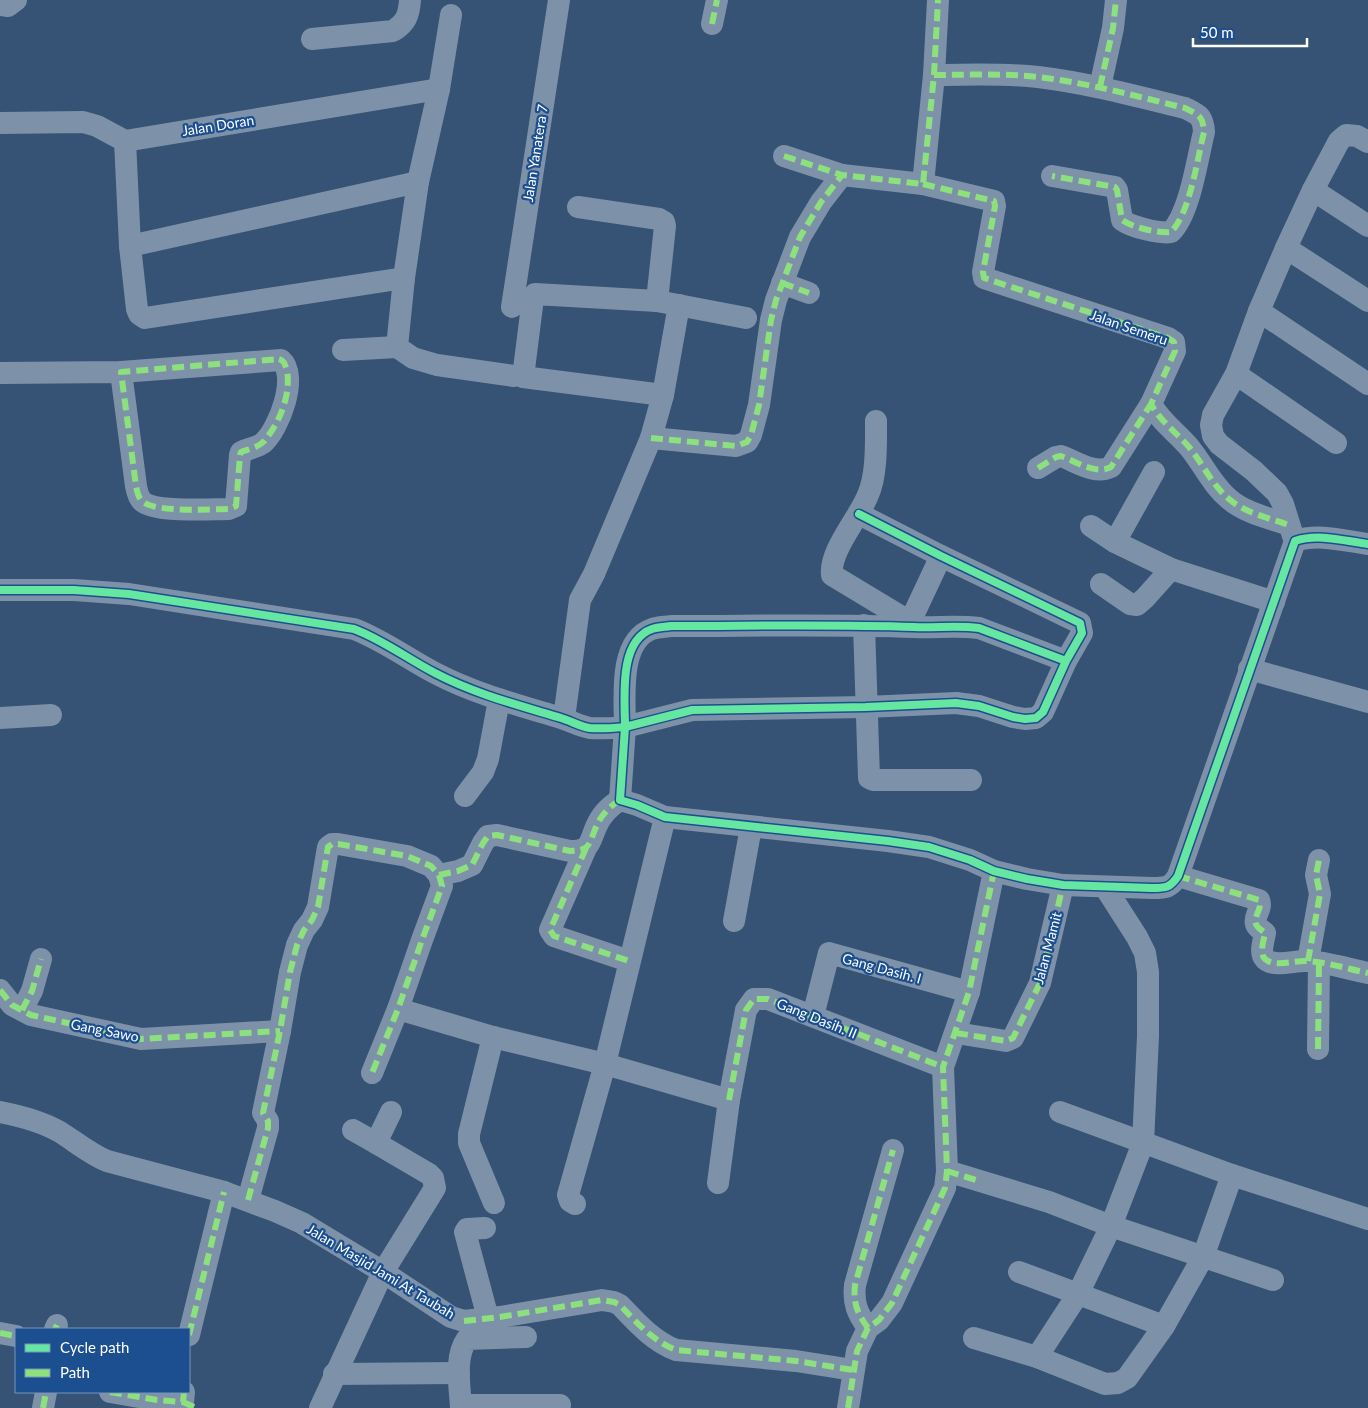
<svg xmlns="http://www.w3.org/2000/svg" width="1368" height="1408" font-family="Lato,sans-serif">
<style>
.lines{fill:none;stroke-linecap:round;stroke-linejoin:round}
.minor{stroke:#7d92a8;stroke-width:22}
.quiet{stroke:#8de07e;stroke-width:6;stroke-dasharray:12 6;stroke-linecap:butt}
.cycleway-casing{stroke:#1b4f8f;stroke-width:11}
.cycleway{stroke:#66e7a1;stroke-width:8}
.labels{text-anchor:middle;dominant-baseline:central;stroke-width:4.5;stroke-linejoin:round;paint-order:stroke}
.street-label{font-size:14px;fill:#fff;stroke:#1b4f8f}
</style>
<rect width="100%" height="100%" fill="#365274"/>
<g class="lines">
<!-- minor -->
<g class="minor">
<path d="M0,5l8,1 8,-6"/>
<path d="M451,15l-12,74 -21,93 -14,96 -7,69 16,11 24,7 77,11"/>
<path d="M712,24l5,-24"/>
<path d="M312,39l81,-8c13,-8 16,-16 17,-31"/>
<path d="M934,75c34,0 69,-2 104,2 50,6 98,19 147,31 14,7 18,8 19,24 -7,28 -14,81 -33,100 -11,2 -40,-5 -49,-12l-5,-30 -2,-3 -63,-11"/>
<path d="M1100,87l13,-59 3,-28"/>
<path d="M0,123l83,-1 14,4 28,15 314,-52"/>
<path d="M125,141l5,105 7,63 2,5 6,4 259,-40"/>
<path d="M784,156l58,19"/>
<path d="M923,184l71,17 1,5 -12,66 1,6 184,60 6,4 1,9 -24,53c9,17 25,28 38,43 14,17 23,38 40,52 16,14 40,19 60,26"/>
<path d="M1313,190l55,36"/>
<path d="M578,207l81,12 5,3 1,4 -8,75"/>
<path d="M130,246l288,-64"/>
<path d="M1286,248l82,53"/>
<path d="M782,283l27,10"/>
<path d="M512,307l47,-307"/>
<path d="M1259,311l109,73"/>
<path d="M343,350l54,-3"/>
<path d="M0,373l121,-1 160,-12c18,16 -2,69 -18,83 -5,4 -15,6 -22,9l-1,3 -4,51 -7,3c-18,0 -75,4 -87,-8 -4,-4 -5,-10 -6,-15l-15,-114"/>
<path d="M1236,374l100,69"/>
<path d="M663,395l-140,-18 10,-79 2,-4 122,7 89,17"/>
<path d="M876,421c0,22 1,54 -8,74 -9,23 -39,56 -36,80l78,47 5,5"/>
<path d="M651,438l85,8 11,-4 4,-7 8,-30 12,-85 5,-20 24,-63 21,-35 21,-27 81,9 11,-109 4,-75"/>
<path d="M1038,468l18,-11 5,-1c16,6 34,19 50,11l40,-63"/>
<path d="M859,514l82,42 139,67 2,10 -16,28 -23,51 -7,6 -11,1 -12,-2 -34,-11 -23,-3 -90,4 -174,3 -67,17c0,-28 -7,-86 27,-98 6,-2 13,-2 19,-3 81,0 162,-2 243,1 22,1 43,-2 65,1l87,33"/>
<path d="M1091,526l24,16 56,27 103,33"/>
<path d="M1293,536l-10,-32 -6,-11 -23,-22 -35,-27 -6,-8 -2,-11 2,-10 23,-41 23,-63 27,-63 27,-58 26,-49 7,-6 11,1 11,6"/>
<path d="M1115,542l39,-70"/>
<path d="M1101,584l29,20 7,1 8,-7 26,-29"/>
<path d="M0,590h74l55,4 225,35c29,11 54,30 81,44 40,21 83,32 126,45 10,3 20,9 29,10 12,1 23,0 35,-1l-5,73 17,5 28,12 223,24 41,6 41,13 24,11 33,8 36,6 89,3c14,0 18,0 26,-12l117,-335c23,-8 50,0 73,3"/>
<path d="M910,622l31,-66"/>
<path d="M864,625l5,153 4,2h98"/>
<path d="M1249,669l119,33"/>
<path d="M0,718l51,-3"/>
<path d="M564,718l16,-118 14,-26 57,-136 12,-43 16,-90"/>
<path d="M465,796l18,-24 5,-13 11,-59"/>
<path d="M586,848l-36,82 4,6 75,25"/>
<path d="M439,875l19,-4 14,-6 11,-22 5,-7 9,-1 73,16c21,0 19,-8 26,-24 5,-12 14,-21 24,-27"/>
<path d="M1178,876l81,24c4,9 -6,16 -3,24 1,4 6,6 9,9 -1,7 -6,20 0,26 10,9 30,1 42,2 20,1 41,8 61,12"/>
<path d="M734,921l17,-94"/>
<path d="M1308,961l12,-67 -4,-19 3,-15"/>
<path d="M0,990l12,15 19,10 110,24 139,-8"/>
<path d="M398,1009l95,28 112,27 124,36"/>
<path d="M22,1010l10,-19 9,-32"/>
<path d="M813,1016l16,-63 140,39"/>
<path d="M956,1033l50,8 7,-3 27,-55 23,-98"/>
<path d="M493,1037l-24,97v9l25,60"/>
<path d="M1318,1049l1,-86"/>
<path d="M0,1112c21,4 41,9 60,20 16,10 30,22 47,29l117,31 51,19 27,12 81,49 68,45 13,4 36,-4 102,-17 12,2 6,3c17,18 33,36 56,45l120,11 57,9"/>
<path d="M1060,1112l172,63 136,44"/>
<path d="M353,1130l23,13"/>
<path d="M947,1171l102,31 62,24 162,54"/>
<path d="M718,1183l11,-83 17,-90 8,-11h14l175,68"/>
<path d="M248,1200l20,-72v-7l-5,-8 17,-82 10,-59 7,-27 7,-15 8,-10 6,-13 10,-60 4,-3h6l69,12 24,10 8,9 3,11 -20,54 -24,69 -26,64"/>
<path d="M575,1204l-5,-3 -2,-6 2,-7 35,-124 60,-247"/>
<path d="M485,1228l-18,1 -2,3 23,86"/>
<path d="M1019,1272l145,54"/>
<path d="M868,1328c-11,-15 -15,-25 -13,-43l38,-135"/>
<path d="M55,1329l2,-4"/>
<path d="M0,1333l16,3"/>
<path d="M189,1335l35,-143"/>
<path d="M974,1338l63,19 68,27 13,-1 9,-5 37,-52 39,-69 29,-82"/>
<path d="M1037,1357l41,-63 33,-68 32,-83 5,-107v-64l-3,-19 -8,-16 -32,-50"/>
<path d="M334,1374l125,-1"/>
<path d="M110,1392l47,8 26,2 1,-10"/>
<path d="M461,1405h99"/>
<path d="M43,1408l3,-16"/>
<path d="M320,1408l63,-136 52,-84 -2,-10 -4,-4 -53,-31 15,-31"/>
<path d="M461,1408c-1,-21 -7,-51 6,-69l59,-2"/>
<path d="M848,1408l9,-57 11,-23 11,-8 13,-17 53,-115 2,-17 -4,-104 26,-75 25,-121"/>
</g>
<!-- quiet -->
<g class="quiet">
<path d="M712,24l5,-24"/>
<path d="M934,75c34,0 69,-2 104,2 50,6 98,19 147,31 14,7 18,8 19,24 -7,28 -14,81 -33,100 -11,2 -40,-5 -49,-12l-5,-30 -2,-3 -63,-11"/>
<path d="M1100,87l13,-59 3,-28"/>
<path d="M784,156l58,19"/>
<path d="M923,184l71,17 1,5 -12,66 1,6 184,60 6,4 1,9 -24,53c9,17 25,28 38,43 14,17 23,38 40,52 16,14 40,19 60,26"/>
<path d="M782,283l27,10"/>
<path d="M279,359c6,2 6,6 8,12 4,23 -7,51 -22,69 -5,7 -16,9 -24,12l-1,3 -4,51 -7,3c-18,0 -75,4 -87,-8 -4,-4 -5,-10 -6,-15l-15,-114z"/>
<path d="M651,438l85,8 11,-4 4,-7 8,-30 12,-85 5,-20 24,-63 21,-35 21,-27 81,9 11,-109 4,-75"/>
<path d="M1038,468l18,-11 5,-1c16,6 34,19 50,11l40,-63"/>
<path d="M586,848l-36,82 4,6 75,25"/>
<path d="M439,875l19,-4 14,-6 11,-22 5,-7 9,-1 73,16c21,0 19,-8 26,-24 5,-12 14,-21 24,-27"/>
<path d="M1178,876l81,24c4,9 -6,16 -3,24 1,4 6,6 9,9 -1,7 -6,20 0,26 10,9 30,1 42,2 20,1 41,8 61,12"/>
<path d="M1308,961l12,-67 -4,-19 3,-15"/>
<path d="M0,990l12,15 19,10 110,24 139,-8"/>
<path d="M22,1010l10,-19 9,-32"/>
<path d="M956,1033l50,8 7,-3 27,-55 23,-98"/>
<path d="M1318,1049l1,-86"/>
<path d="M729,1100l17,-90 8,-11h14l175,68"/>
<path d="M947,1171l32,10"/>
<path d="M248,1200l20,-72v-7l-5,-8 17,-82 10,-59 7,-27 7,-15 8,-10 6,-13 10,-60 4,-3h6l69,12 24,10 8,9 3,11 -20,54 -24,69 -26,64"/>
<path d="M464,1321l36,-4 102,-17 12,2 6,3c17,18 33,36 56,45l120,11 57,9"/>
<path d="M868,1328c-11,-15 -15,-25 -13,-43l38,-135"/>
<path d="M55,1329l2,-4"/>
<path d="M0,1333l16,3"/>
<path d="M189,1335l35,-143"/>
<path d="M110,1392l47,8 26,2 1,-10"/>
<path d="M183,1402l13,6"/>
<path d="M43,1408l3,-16"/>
<path d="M848,1408l9,-57 11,-23 11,-8 13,-17 53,-115 2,-17 -4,-104 26,-75 25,-121"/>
</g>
<!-- cycleway casing -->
<g class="cycleway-casing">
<g id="cycleway">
<path d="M859,514l82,42 139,67 2,10 -16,28 -23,51 -7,6 -11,1 -12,-2 -34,-11 -23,-3 -90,4 -174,3 -67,17c0,-28 -7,-86 27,-98 6,-2 13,-2 19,-3 81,0 162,-2 243,1 22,1 43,-2 65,1l87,33"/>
<path d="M0,590h74l55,4 225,35c29,11 54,30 81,44 40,21 83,32 126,45 10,3 20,9 29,10 12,1 23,0 35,-1l-5,73 17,5 28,12 223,24 41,6 41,13 24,11 33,8 36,6 89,3c14,0 18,0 26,-12l117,-335c23,-8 50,0 73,3"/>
</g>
</g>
<!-- cycleway -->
<use href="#cycleway" class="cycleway"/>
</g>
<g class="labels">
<!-- street labels -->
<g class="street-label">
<text transform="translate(218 125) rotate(-9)">Jalan Doran</text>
<text transform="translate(535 153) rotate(-81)">Jalan Yanatera 7</text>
<text transform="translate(1129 327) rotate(19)">Jalan Semeru</text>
<text transform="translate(1047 948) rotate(-75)">Jalan Mamit</text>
<text transform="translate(882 968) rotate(15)">Gang Dasih. I</text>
<text transform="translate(817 1018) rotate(22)">Gang Dasih. II</text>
<text transform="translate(105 1030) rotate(11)">Gang Sawo</text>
<text transform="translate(381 1271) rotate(31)">Jalan Masjid Jami At Taubah</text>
</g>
</g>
<!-- legend -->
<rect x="15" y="1328" width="175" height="65" fill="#1b4f8f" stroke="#7695bc"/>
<rect x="25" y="1344" width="25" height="8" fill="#66e7a1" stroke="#7695bc"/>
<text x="60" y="1353" font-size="15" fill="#ffffff">Cycle path</text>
<rect x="25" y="1369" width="25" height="8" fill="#8de07e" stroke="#7695bc"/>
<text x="60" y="1378" font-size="15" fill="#ffffff">Path</text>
<!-- scale -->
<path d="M1193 38v8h114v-8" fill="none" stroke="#ffffff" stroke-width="2.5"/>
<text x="1200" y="38" font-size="15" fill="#ffffff" stroke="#1b4f8f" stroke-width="4" paint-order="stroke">50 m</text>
</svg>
